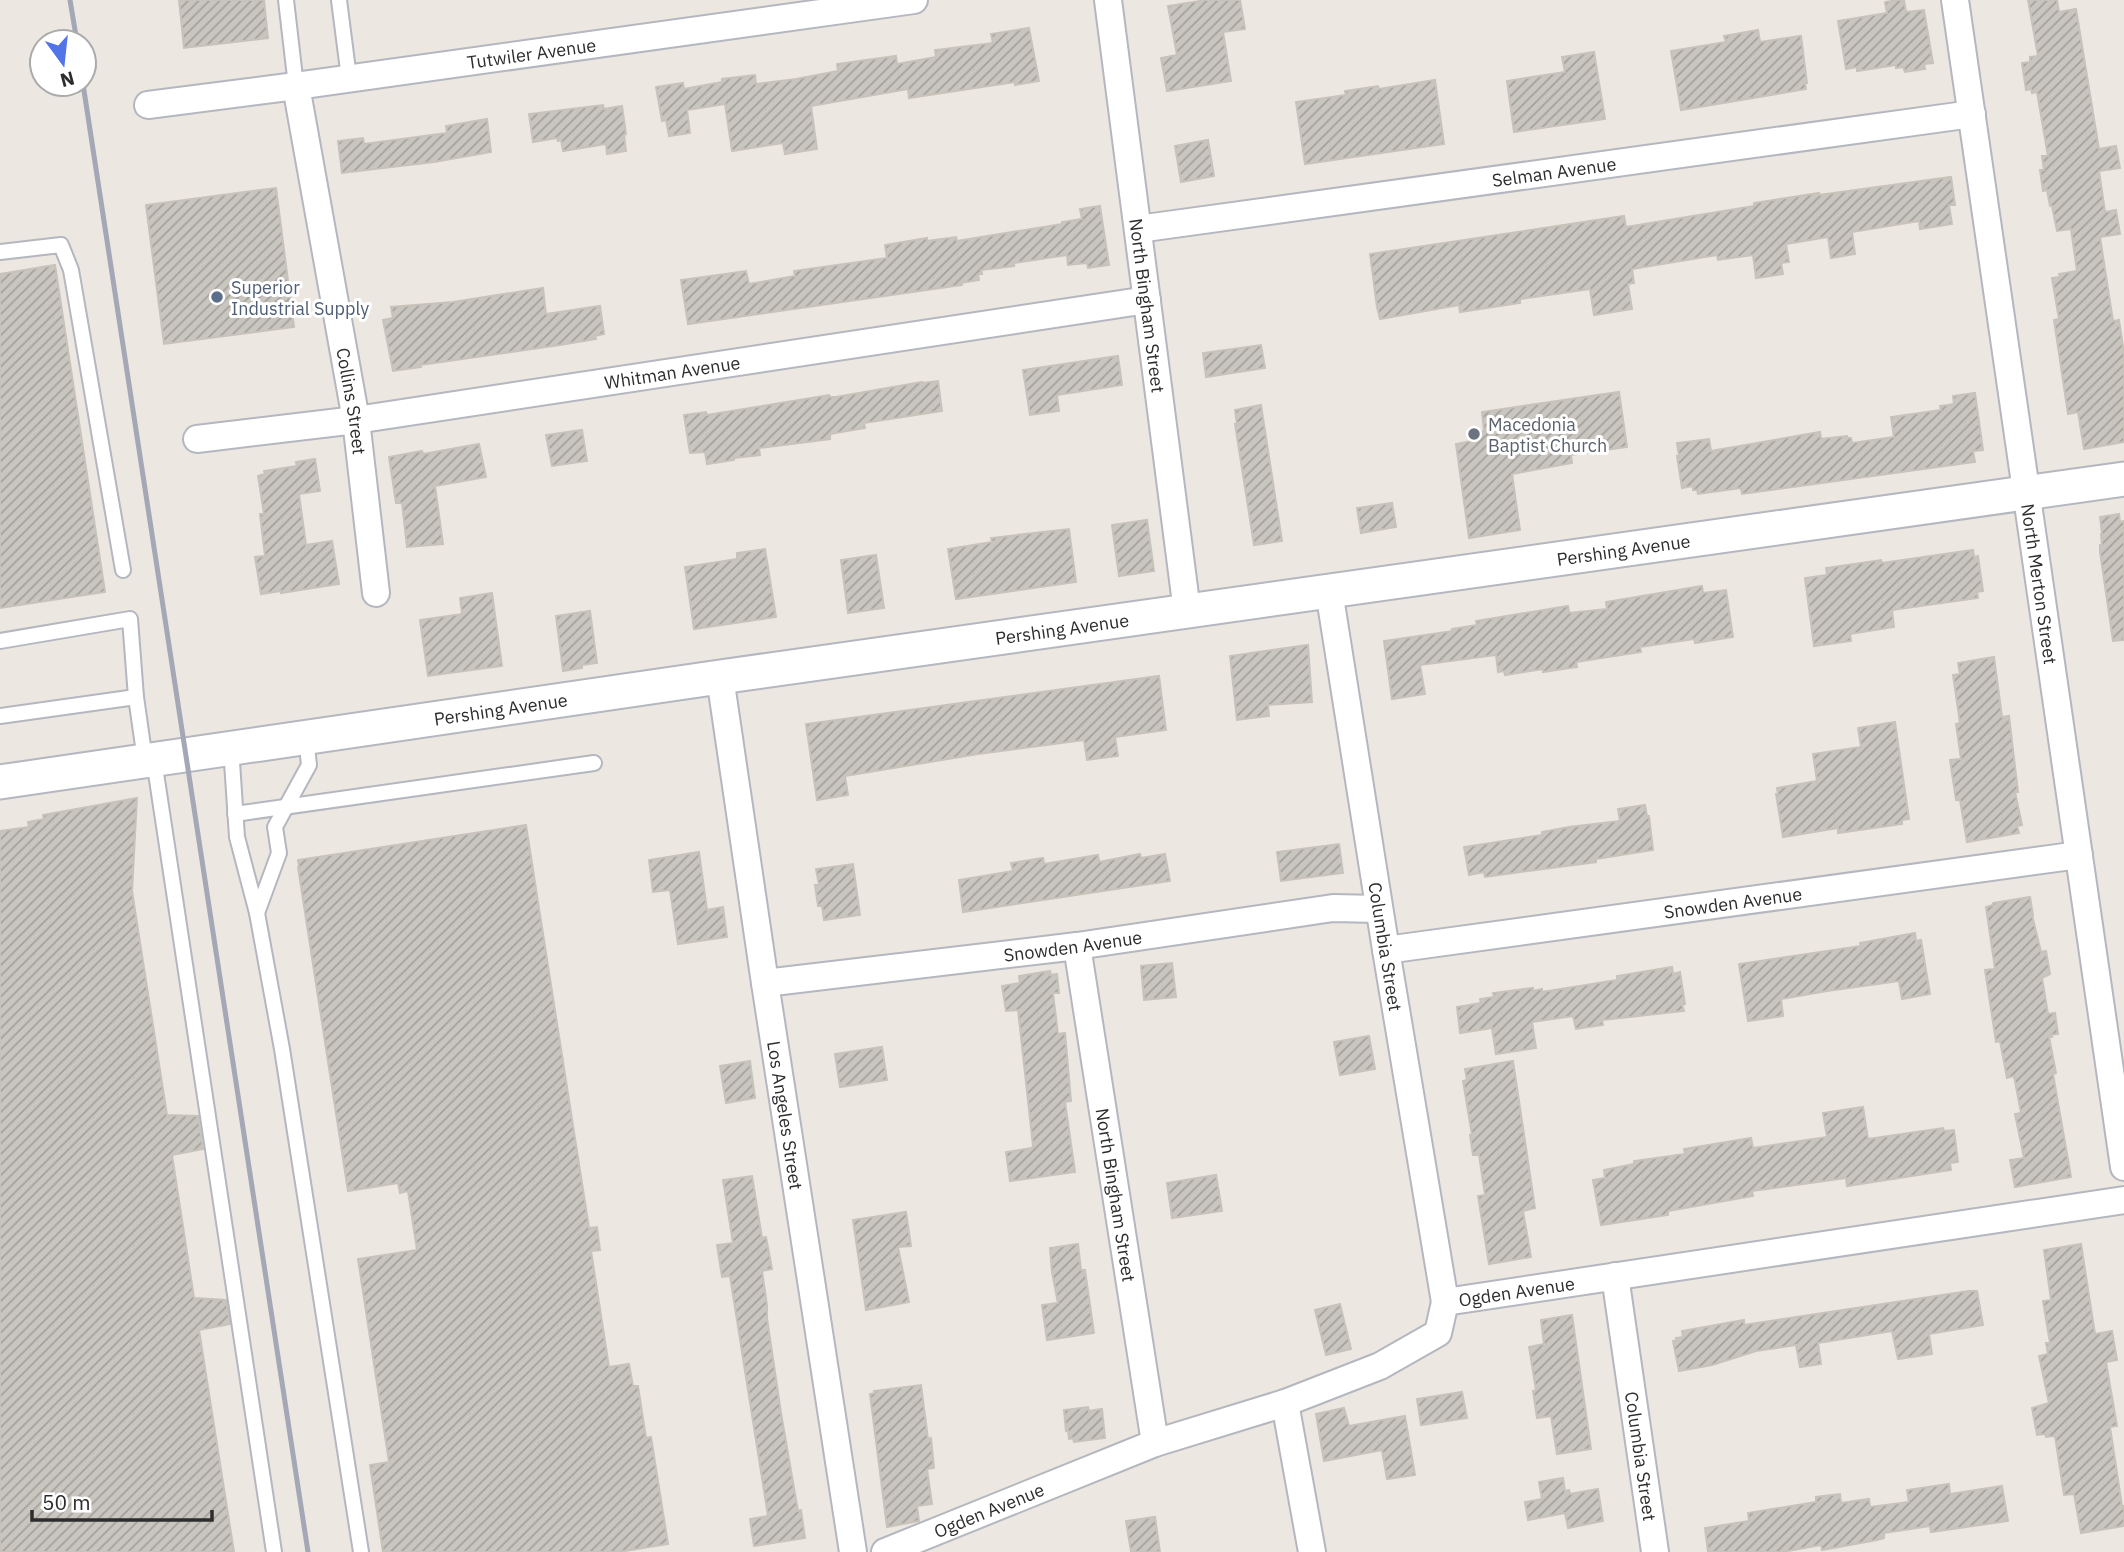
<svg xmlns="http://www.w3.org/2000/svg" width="2124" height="1552" font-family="'IBM Plex Sans',sans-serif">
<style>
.building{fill:url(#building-hatch);stroke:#c8c3ba;stroke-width:2}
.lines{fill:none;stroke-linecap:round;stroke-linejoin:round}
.service-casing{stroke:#b4b7bf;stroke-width:18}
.minor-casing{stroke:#b4b7bf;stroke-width:30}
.tertiary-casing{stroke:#b4b7bf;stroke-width:37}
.service{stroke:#fff;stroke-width:14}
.minor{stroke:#fff;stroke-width:26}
.tertiary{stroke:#fff;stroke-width:33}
.rail{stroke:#a4a7b5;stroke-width:5}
.service-dot{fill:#5c6f8a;stroke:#fff;stroke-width:2.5}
.worship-dot{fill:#6b7280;stroke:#fff;stroke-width:2.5}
.labels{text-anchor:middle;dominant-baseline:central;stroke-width:6;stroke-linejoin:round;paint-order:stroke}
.street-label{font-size:18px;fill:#2d2d2d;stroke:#fff}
.service-label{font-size:18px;fill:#4e5e75;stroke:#fff;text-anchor:start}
.worship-label{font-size:18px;fill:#5b616d;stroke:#fff;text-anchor:start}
</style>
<defs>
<pattern id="building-hatch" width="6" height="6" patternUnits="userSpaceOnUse" patternTransform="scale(1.75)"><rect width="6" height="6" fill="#c9c5bf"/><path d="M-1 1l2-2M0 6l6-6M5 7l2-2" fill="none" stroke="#a4a09c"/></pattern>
</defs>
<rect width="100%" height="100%" fill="#ede7e1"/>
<!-- building -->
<g class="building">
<path d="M179,0h85l4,38 -84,10z"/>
<path d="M1206,0h34l5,29 -22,3 8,49 -64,10 -6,-33 16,-3 -9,-49z"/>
<path d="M1898,0h6l2,12 18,-2 9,53 -9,1 1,5 -20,3 -2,-5 -7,1v-3l-39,6v-4l-11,2 -8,-48 49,-8 -2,-11z"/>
<path d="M2028,0h29l2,12 17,-3 23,140 17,-3 4,22 -21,3 6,41 11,-2 4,24 -20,3 13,84 6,-1 5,33v89l-40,7 -6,-37 -10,2 -14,-94 5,-1 -7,-41 8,-1 -1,-3 18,-3 -6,-42 -14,2 -5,-25h-2l-3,-16 -4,1 -3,-21h4l-2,-14h6l-11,-64 -5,1 -1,-4 -5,1 -4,-27 8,-1v-5l8,-1z"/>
<path d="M1029,28l10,53 -24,4v-3l-106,16 -1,-9 -97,17 6,43 -32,5 -2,-11 -51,8 -7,-47 -38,6 3,23 -21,3 -3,-16 -4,1 -6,-34 27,-4 1,6 38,-7v-3l33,-4 1,9 40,-5 42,-8 -1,-7 59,-8 1,8 39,-7 -1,-7 58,-7 -2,-9z"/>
<path d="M1758,30l2,12 41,-6 6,47h-2l1,6 -125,21 -10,-59 55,-9 -2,-6z"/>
<path d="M1594,52l11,67 -91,13 -7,-51 58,-9 -3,-15z"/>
<path d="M1435,80l9,64 -139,20 -9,-62 50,-7 -1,-4 33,-5 1,3z"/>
<path d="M603,105l1,4 18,-3 4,28 -2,1 2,16 -19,3 -1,-10 -43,7 -2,-11 -3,1 -1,-3 -24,4 -4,-28z"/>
<path d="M487,119l4,33 -57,10 -92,11 -4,-32 25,-3 1,6 83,-11 -1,-7z"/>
<path d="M1208,140l6,36 -33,6 -6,-36z"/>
<path d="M1951,177l4,28h-6l3,19 -32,5 -1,-8 -67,11 3,22 -24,4 -3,-21 -42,7 3,18 -8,1 2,11 -27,4 -3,-23 -35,5 -1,-5 -85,14 2,14 -6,1 4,25 -38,6 -4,-26 -70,10v4l-60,9 -1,-7 -79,14 -3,-12 -7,-53 254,-38 2,11 128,-21v-3l65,-10v2z"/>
<path d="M276,188l18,139 -130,17 -18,-139z"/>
<path d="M1100,206l9,59 -21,3 -1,-5 -19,2 -1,-10 -53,8v3l-33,4 1,4h-4l1,6 -18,3 1,2 -274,39 -7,-44 65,-9 3,13 46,-8 -1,-5 93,-13 -2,-13 42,-7v3l29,-4 1,4 105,-17v-2l20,-3 -2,-10z"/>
<path d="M55,265l50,327 -105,16v-334z"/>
<path d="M543,288l3,26 54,-8 4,28 -9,2 1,3 -36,6 -140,20 1,2 -28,4 -10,-51 10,-2 -2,-11 62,-5z"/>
<path d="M1261,345l4,23 -59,9 -3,-24z"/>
<path d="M1118,356l4,29 -65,10 2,16 -29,4 -7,-45z"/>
<path d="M938,381l4,30 -78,12 1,5 -35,6v5l-71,9 1,7 -26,3v2l-27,4 -2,-12 -15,1 -6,-38 22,-3 1,3 122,-20 1,2h6l86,-15v1z"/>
<path d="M1619,392l8,55 -56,8 1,8 -60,11 8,56 -51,8 -13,-94 16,-3 -2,-8 14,-2 -2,-19z"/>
<path d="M1975,393l8,57 -10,1 2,11 -233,32 -1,-6 -43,6 -1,-4h-4v-4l-11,2 -5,-32h2l-2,-13 32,-4 2,12 109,-19 1,7 26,-3 1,2h3l1,5 42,-6 -3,-20 50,-7 -1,-4 14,-2 -1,-8z"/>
<path d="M1261,405l21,136 -28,4 -19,-121h2l-2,-14z"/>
<path d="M582,430l5,31 -35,5 -6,-31z"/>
<path d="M479,444l7,33 -51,9 8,58 -36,3 -5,-44h-6l-7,-46 33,-6 1,3z"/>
<path d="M315,459l5,32 -21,3 7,51 26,-4 7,43 -58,9v-2l-20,3 -6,-37 10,-1 -5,-42h4l-6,-38 7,-2 -1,-3 33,-5 -1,-4z"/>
<path d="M1392,503l4,24 -35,6 -4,-25z"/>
<path d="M2119,514l1,8 4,-1v119l-11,1 -13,-89v-7h2l-1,-11h1l-2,-17z"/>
<path d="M1147,520l7,51 -35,5 -7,-51z"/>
<path d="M1069,529l7,53 -120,17 -8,-50 44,-7 -1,-4z"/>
<path d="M765,549l11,68 -82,12 -9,-62 52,-8v-6z"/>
<path d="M1973,550l1,7 4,-1 5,35 -6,1 1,6 -86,12 2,17 -44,7 1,7 -37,5 -9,-68 22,-3 -1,-7 55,-8 1,3z"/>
<path d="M876,555l8,53 -36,5 -7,-53z"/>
<path d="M1702,586l1,7 23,-3 7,47 -38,6 -1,-4 -54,8 1,5 -65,10 1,5 -34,5v-3l-38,6 -1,-4 -6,1 -2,-17 -76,10 5,29 -33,5 -8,-58 69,-10 -1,-2 25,-4 -1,-4 92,-15 1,7 38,-4 -1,-7z"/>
<path d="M492,593l10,73 -74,10 -8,-56 42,-6 -2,-16z"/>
<path d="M590,611l7,52 -15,2v3l-19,3 -7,-55z"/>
<path d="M1308,645l4,57 -44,3 1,11 -32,4 -7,-64z"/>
<path d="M1994,657l8,60 7,-1 9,76h-3l7,33 -5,1 2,7 -52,9 -7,-42h-4l-6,-40 11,-1 -5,-35 4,-1 -7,-48 7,-1 -2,-11z"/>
<path d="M1159,676l7,54 -51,7 3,19 -31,4 -3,-20 -106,14 -133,22 3,19 -31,5 -11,-76z"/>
<path d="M1895,722l14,97 -7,1v4l-64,9v-5l-55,9 -7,-43h2l-1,-6 40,-7 -4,-27 48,-7 -3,-19z"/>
<path d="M137,798l-5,93 35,224 31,1 5,33 -31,6 22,143 32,2 4,24 -31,6 35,222h-234v-721l29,-4 -1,-5 16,-3 -1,-4z"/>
<path d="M1645,805l2,11h2l4,34 -57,9v3l-68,9 -43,6 -1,-5 -15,3 -5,-28 78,-12v-3l27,-5 51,-6 -2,-12z"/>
<path d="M526,825l63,403 8,-1 3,23 -9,1 18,116 20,-3 4,22h5l8,52 5,-1 17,107 -49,8h-236l-13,-87 19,-3 -31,-203 59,-9 -9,-59 -8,2 -2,-10 -50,8 -50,-324 1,-1 -1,-6z"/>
<path d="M1339,844l4,29 -62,8 -4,-29z"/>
<path d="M699,852l8,58 16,-3 4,30 -49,7 -8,-54 -17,2 -4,-32z"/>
<path d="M1140,854l1,4 24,-4 5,27 -207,31 -4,-32 54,-9 -2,-8 32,-5 1,6 54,-9 1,7z"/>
<path d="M853,864l7,51 -36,5 -2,-14h-4l-3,-21h4l-3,-16z"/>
<path d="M2030,897l3,18h-1l9,37 5,-1 4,23 -8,4 6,36 7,-1 3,21 -7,1 1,2h-3l7,36 -3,1 18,103 -56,10 -5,-27 14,-2 -9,-44 6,-1 -7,-37 -7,2 -7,-37 -4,1 -11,-72 10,-1 -9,-62 7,-2v-2z"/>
<path d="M1915,933l1,8 5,-1 9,54 -28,5 -3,-18 -72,10 -46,8 2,17 -35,5 -9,-57 122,-18 -1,-3z"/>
<path d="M1172,963l4,34 -32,3 -3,-34z"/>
<path d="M1672,967l1,7 7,-2 5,32 -3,1 2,6 -82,9 1,5 -27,4 -3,-13 -41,6 4,26 -40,6 -4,-26 -32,5 -3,-26 24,-4 -1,-4 14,-2 -1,-4 40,-5v3l9,-2v3l75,-12v-4z"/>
<path d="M1050,971l1,4 6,-1 2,19h-6l5,41 7,-1 6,68 -6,1 10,70 -65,9 -4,-29 26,-4 1,-2 -15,-136 -12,1 -4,-25 18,-3 -1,-7z"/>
<path d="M1369,1036l6,33 -35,6 -6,-33z"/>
<path d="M882,1047l5,33 -47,7 -5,-33z"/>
<path d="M750,1061l5,37 -29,5 -6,-37z"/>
<path d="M1513,1061l22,147 -12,3 8,46 -42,7 -11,-68 7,-1 -6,-40h-6l-3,-20h2l-9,-54 4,-1 -2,-11z"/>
<path d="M1863,1107l5,32 75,-11 1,3 10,-1 4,32 -8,1 1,7 -104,16 -1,-8 -94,13 1,5 -85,15v4l-67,10 -8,-45 12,-2 -1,-8 30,-6v-3l51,-7 -1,-5 67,-11 2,10 74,-11 -4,-24z"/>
<path d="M1216,1175l6,36 -50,7 -5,-35z"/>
<path d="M752,1176l10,62 4,-1 6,32 -10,2 5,34v13l14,95 17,98 3,-1 4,28 -51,8 -4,-27 18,-3 -38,-240 -8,1 -5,-32 16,-2 -10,-63z"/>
<path d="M906,1212l5,34 -13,1 11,55 -43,8 -13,-90z"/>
<path d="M1078,1244l3,26h4l9,63 -47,7 -5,-35 16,-2 -6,-31 -2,-24z"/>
<path d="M2081,1244l14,90 17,-3 5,29 -11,2 11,64 -7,1 12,79h2v20l-43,7 -7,-39 -10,1 -9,-59 -9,1 -1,-3 -8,1 -5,-27 17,-5 -10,-47 9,-2 -2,-11h4l-7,-42 8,-1 -7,-50z"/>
<path d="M1969,1291h8l6,34 -54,9 3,20 -34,5 -6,-28 -74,12 3,21 -21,3 -4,-22 -40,6 -44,14 -33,6 -6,-30 4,-1 -1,-2 7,-1 -1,-6 62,-11v5z"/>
<path d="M1340,1304l11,45 -25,6 -11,-45z"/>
<path d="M1572,1315l19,134 -34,5 -6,-38 -14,2 -4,-27 3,-1 -7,-43 15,-3 -3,-24z"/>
<path d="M921,1385l7,54 3,-1 3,30 -7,1 5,35 -15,2 2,15 -32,6 -17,-133 5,-1 -1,-2z"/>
<path d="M1462,1392l5,26 -46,7 -4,-26z"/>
<path d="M1088,1407l1,4 13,-2 3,29 -31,4 -1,-4 -4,1 -1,-9 -2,1 -2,-21z"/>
<path d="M1344,1408l5,18 56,-10 10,59 -28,4 -5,-29 -58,11 -8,-47z"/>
<path d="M1563,1478l2,13 4,-1 1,4 28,-5 5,32 -35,7 -3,-15 -37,7 -3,-18 17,-3 -3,-17z"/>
<path d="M1949,1484l1,10 52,-8 6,35 -77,11 -1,-6 -46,7v5l-7,2 -55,10 -1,-5 -39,7h-74l-3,-24 44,-7 -1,-8 68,-11v-5l24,-3 1,9 28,-4 1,8 39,-5 -2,-12z"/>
<path d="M1155,1517l5,35h-29l-5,-31z"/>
</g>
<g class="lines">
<!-- service casing -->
<g class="service-casing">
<g id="service">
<path d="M286,0l10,86"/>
<path d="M339,0l10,78"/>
<path d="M0,252l61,-7 10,25 52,300"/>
<path d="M0,641l130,-22 6,78"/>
<path d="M0,716l136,-19 9,63"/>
<path d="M231,747l6,90 20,76 25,136 79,503"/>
<path d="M154,760l120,792"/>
<path d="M235,814l359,-51"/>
<path d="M257,913l22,-60 -4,-26 34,-62 -3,-28"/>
</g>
</g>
<!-- minor casing -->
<g class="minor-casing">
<g id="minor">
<path id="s1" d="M1108,0l79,611"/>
<path id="s2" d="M1955,0l169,1167"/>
<path id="s3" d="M296,86l60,334 20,173"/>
<path id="s4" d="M148,105l148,-19 618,-86"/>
<path id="s5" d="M1138,229l834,-115"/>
<path id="s6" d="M197,439l159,-19 791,-120"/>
<path id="s7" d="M1329,591l57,359 59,352"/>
<path id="s8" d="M720,677l45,306 88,569"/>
<path id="s9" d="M1077,946l78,497"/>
<path id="s10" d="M1386,950l693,-95"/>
<path id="s11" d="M765,983l312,-37 256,-38 46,1"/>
<path id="s12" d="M1615,1276l40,276"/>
<path d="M1285,1403l27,149"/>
<path id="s13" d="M885,1552l270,-109 130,-40 95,-37 58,-33 7,-31 679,-102"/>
</g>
</g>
<!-- tertiary casing -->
<g class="tertiary-casing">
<g id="tertiary">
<path id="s14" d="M0,782l720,-105 1404,-198"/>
</g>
</g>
<!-- service -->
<use href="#service" class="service"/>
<!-- minor -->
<use href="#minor" class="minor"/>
<!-- tertiary -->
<use href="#tertiary" class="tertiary"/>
<!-- rail -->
<g class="rail">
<path d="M70,0l7,42"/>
<path d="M83,84l225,1468"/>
</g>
</g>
<!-- markers -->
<circle class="service-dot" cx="217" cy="297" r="7"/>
<circle class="worship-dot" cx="1474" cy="434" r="7"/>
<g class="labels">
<!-- street labels -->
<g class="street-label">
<text stroke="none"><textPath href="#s4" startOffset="387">Tutwiler Avenue</textPath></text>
<text stroke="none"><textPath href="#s5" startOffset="420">Selman Avenue</textPath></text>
<text stroke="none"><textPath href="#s1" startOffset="308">North Bingham Street</textPath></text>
<text stroke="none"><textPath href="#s6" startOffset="480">Whitman Avenue</textPath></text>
<text stroke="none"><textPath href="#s3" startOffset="320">Collins Street</textPath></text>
<text stroke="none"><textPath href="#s14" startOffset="1640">Pershing Avenue</textPath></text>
<text stroke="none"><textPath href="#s2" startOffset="590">North Merton Street</textPath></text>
<text stroke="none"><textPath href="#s14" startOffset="1073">Pershing Avenue</textPath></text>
<text stroke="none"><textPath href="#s14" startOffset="506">Pershing Avenue</textPath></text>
<text stroke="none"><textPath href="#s10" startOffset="350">Snowden Avenue</textPath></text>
<text stroke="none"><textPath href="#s11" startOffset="310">Snowden Avenue</textPath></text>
<text stroke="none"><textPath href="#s7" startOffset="360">Columbia Street</textPath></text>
<text stroke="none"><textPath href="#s8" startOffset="443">Los Angeles Street</textPath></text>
<text stroke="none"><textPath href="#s9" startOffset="252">North Bingham Street</textPath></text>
<text stroke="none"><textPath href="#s13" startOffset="700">Ogden Avenue</textPath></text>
<text stroke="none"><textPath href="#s12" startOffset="182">Columbia Street</textPath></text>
<text stroke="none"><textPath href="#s13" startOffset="112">Ogden Avenue</textPath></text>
</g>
<!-- service labels -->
<g class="service-label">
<text x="231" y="287">Superior<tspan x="231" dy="21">Industrial Supply</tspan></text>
</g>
<!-- worship labels -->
<g class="worship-label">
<text x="1488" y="424">Macedonia<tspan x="1488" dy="21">Baptist Church</tspan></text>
</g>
</g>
<!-- north arrow -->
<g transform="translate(63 63) rotate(165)"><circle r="33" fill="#ffffff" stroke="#ababab" stroke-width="2"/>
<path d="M0-5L12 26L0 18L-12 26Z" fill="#5274e9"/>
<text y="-10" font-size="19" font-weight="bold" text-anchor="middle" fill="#2d2d2d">N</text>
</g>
<!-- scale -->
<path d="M32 1510v10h180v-10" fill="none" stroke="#2d2d2d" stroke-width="3.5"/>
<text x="42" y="1510" font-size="21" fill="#2d2d2d" stroke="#ffffff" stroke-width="5" paint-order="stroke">50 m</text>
</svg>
